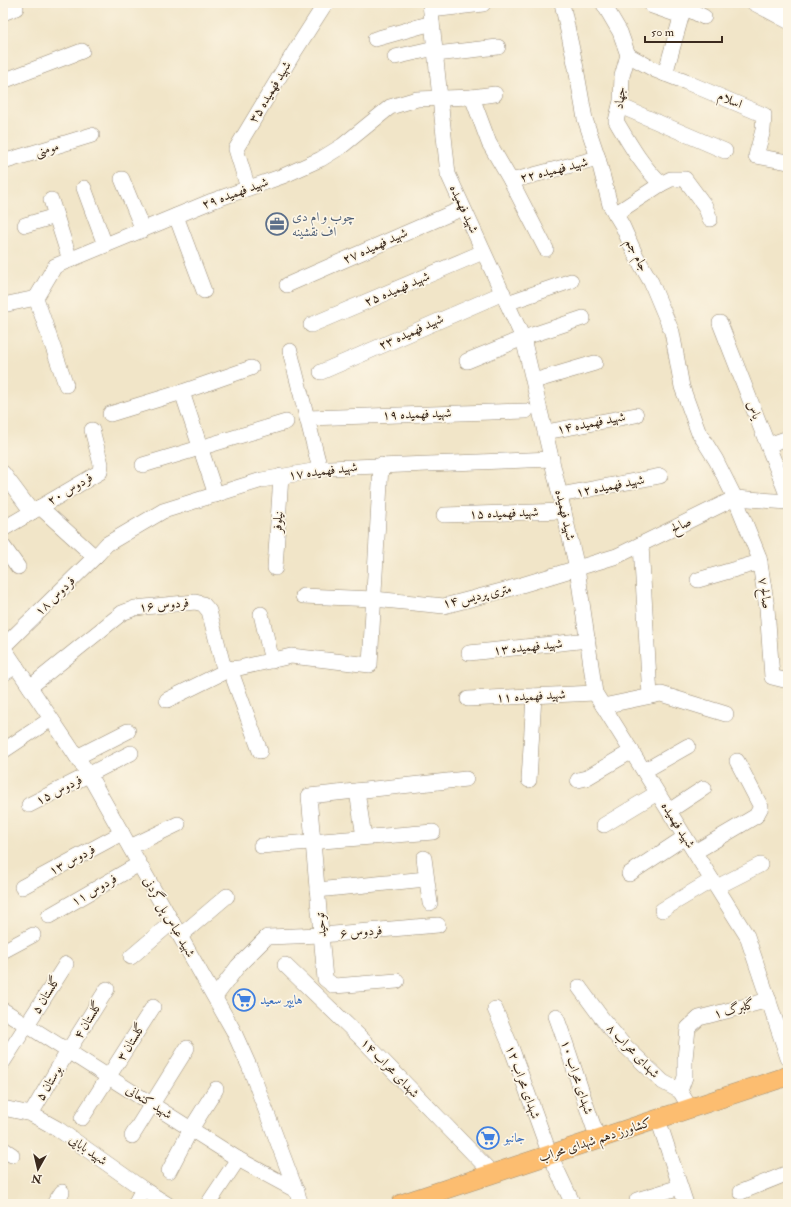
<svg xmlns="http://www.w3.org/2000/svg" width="791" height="1207" font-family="'IM FELL Double Pica',Amiri,serif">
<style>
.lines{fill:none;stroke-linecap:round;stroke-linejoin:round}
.minor-casing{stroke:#968873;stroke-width:16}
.major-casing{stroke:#968873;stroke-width:20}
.minor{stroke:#fff;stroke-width:15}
.major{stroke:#fcbd6f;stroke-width:19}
.labels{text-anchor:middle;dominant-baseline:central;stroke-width:3.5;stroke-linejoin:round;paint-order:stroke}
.street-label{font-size:13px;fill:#3b2a1e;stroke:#fcf5e5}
.service-label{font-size:13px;fill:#4e5e75;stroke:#fcf5e5;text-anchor:start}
.shop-label{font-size:13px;fill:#366cbe;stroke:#fcf5e5;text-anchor:start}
</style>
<rect width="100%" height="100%" fill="#fcf5e5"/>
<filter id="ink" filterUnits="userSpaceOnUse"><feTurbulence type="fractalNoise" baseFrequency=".025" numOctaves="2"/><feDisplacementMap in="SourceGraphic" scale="8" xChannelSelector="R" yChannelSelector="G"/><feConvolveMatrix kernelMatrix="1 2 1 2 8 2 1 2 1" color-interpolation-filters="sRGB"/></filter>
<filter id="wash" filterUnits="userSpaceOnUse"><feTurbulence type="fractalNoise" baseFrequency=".012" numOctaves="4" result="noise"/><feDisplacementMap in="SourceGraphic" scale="16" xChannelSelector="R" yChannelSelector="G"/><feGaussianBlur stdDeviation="0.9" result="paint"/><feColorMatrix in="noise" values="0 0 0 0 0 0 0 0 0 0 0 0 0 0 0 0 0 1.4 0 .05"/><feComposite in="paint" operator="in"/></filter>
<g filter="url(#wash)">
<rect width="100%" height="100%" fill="#f1e5c8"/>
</g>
<g filter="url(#ink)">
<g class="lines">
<!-- minor casing -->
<g class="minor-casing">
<g id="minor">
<path d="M430,3l18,171 75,164 54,230 18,125 152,243 41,122"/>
<path d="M562,3l14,65 9,51 13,39 12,47 12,20 14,31 15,26 21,50 10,55 16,44 18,29 19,38 24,59 8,51 5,69 16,4"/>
<path d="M603,3l17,29 8,23 -6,21 -1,25 -5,20c13,22 26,45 45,63l10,-5h14l20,27 5,13"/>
<path d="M754,3l34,18"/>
<path d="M652,6l29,10"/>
<path d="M431,10l52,-6"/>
<path d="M3,13l13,-5"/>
<path d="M781,17l1,-7 6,-5"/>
<path d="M375,39l57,-16"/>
<path d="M436,54l62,-7"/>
<path d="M628,55l27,15 31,12 78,33 -1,15 -7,26 32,6"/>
<path d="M395,57l40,-9"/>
<path d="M665,74l19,-67 20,10"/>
<path d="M3,81l79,-30"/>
<path d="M472,97l23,-3"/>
<path d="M620,106l105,45"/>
<path d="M3,162l89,-27"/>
<path d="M122,179l21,51"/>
<path d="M511,181l35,68"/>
<path d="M84,188l21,57"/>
<path d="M248,188l-12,-39 57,-95 32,-50 3,-1"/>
<path d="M51,200l19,60"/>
<path d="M615,214l46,-30"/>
<path d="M176,216l28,75"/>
<path d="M25,225l31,-9"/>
<path d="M287,285l176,-77"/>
<path d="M36,298l19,-32 157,-65 71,-25 38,-17 21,-13 48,-39 27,-8 55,-2 17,46 22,38 87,-23"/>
<path d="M36,298l30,87"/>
<path d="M507,303l64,-22"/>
<path d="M3,305l33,-7"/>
<path d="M720,323l68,174"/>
<path d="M311,325l172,-73"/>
<path d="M290,351l30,118"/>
<path d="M467,361l56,-23 60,-20"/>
<path d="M321,372l182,-79"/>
<path d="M534,381l61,-18"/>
<path d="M110,414l72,-22"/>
<path d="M307,418l219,-7"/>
<path d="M546,432l90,-17"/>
<path d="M768,445l20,-7"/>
<path d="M143,465l143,-43"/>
<path d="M3,473l29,39"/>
<path d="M216,495l-34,-103 69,-24"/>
<path d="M560,495l100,-19"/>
<path d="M40,507l55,50"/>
<path d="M444,515l120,-4"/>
<path d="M3,529l97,-57 1,-8 -9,-34"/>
<path d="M641,545l9,151"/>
<path d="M3,546l15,21"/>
<path d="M275,568l6,-92"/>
<path d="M698,580l62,-18"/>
<path d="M303,596l71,3 70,7 61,-16 112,-34 118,-58 53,4"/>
<path d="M261,614l11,47"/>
<path d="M3,647l86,128 144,255 17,38 51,136"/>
<path d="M3,647l95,-93 9,-10 56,-33 99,-31 67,-12 223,-9"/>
<path d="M469,653l119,-13"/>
<path d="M230,669l30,82"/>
<path d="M3,674l13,-8"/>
<path d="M30,687l92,-74 13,-5 60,-6 8,2 6,7 14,54 7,4"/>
<path d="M468,699l127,-6"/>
<path d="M167,700l63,-31 9,-1 52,-12 79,9 11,-200"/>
<path d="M603,706l58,-12 65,20"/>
<path d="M3,751l48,-32"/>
<path d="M77,757l51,-26"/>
<path d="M644,771l44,-25"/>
<path d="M529,780l5,-84"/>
<path d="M578,780l8,-2 46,-27"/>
<path d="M357,791l7,46"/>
<path d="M29,805l102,-52"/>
<path d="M669,811l35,-23"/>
<path d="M604,825l53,-32"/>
<path d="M261,846l172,-14"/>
<path d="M130,847l48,-23"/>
<path d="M695,852l61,-36 5,-9 -24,-46"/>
<path d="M424,858l6,45"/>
<path d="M629,874l56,-37"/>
<path d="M22,887l100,-54"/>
<path d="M717,887l43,-22"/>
<path d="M317,890l109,-11"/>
<path d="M662,910l50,-30"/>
<path d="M49,916l90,-52"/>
<path d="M180,936l47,-40"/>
<path d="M3,951l30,-16"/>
<path d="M131,957l41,-35"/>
<path d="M285,965l76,73 132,136"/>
<path d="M397,981l-63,5 -9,-7 -16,-183 157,-17"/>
<path d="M579,987l22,30 21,26 41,39 17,9 10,17"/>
<path d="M215,997l23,-31 29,-29 55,-2 116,-10"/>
<path d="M495,1009l16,38 39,108 23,49"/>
<path d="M3,1010l235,149 59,32"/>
<path d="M556,1016c15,41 27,82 42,123"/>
<path d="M3,1062l63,-98"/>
<path d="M680,1091l5,-14v-18l3,-31 11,-10 70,-18"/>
<path d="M3,1108l28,6 27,15 85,60 24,15"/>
<path d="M31,1114l37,-63 39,-62"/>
<path d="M82,1118l71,-111"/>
<path d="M658,1119l28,85"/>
<path d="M132,1136l55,-88"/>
<path d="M3,1149l9,6"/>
<path d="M169,1171l22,-42 25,-40"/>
<path d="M741,1192l47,-19"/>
<path d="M637,1200l43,-13"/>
<path d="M54,1204l8,-12"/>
<path d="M135,1204l8,-15"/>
<path d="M208,1204l30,-45"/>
</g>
</g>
<!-- major casing -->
<g class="major-casing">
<path id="major" d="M401,1204l387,-128"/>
</g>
<!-- minor -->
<use href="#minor" class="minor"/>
<!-- major -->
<use href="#major" class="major"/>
</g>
</g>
<!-- icons -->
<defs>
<g id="office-ring" transform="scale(1.15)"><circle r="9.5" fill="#fcf5e5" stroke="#5c6f8a" stroke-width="1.5"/><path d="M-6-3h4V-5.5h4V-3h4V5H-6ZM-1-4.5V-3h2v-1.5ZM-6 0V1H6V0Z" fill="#5c6f8a"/></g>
<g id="supermarket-ring" transform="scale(1.15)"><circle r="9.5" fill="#fcf5e5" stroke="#3f7fe0" stroke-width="1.5"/><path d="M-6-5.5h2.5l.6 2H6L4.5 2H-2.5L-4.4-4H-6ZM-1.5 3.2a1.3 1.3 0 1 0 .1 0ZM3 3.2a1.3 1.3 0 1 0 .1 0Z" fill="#3f7fe0"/></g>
</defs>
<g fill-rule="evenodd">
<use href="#office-ring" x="277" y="224"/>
<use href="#supermarket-ring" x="244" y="1000"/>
<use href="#supermarket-ring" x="488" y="1138"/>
</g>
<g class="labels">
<!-- street labels -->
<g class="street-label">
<text transform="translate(270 92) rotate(-59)">شهید فهمیده ۳۵</text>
<text transform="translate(620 98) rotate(-83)">جهاد</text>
<text transform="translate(730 100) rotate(24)">اسلام</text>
<text transform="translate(47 149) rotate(-16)">مومنی</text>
<text transform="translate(554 170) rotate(-14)">شهید فهمیده ۲۲</text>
<text transform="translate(235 193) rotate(-20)">شهید فهمیده ۲۹</text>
<text transform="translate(464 209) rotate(65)">شهید فهمیده</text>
<text transform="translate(375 246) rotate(-24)">شهید فهمیده ۲۷</text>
<text transform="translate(637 255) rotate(63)">جام جم</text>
<text transform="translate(397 289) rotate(-23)">شهید فهمیده ۲۵</text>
<text transform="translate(411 332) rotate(-24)">شهید فهمیده ۲۳</text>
<text transform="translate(754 410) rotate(69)">یاس</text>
<text transform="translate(417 414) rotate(-2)">شهید فهمیده ۱۹</text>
<text transform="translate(591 423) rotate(-11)">شهید فهمیده ۱۴</text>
<text transform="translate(323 471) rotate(-7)">شهید فهمیده ۱۷</text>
<text transform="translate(610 486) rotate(-11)">شهید فهمیده ۱۲</text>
<text transform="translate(70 489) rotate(-31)">فردوس ۲۰</text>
<text transform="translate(504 513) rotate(-2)">شهید فهمیده ۱۵</text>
<text transform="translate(565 515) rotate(77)">شهید فهمیده</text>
<text transform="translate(278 522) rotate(-86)">نیلوفر</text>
<text transform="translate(681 525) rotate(-26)">صالح</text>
<text transform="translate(765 593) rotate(82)">صالح ۷</text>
<text transform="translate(55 596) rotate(-44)">فردوس ۱۸</text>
<text transform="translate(477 596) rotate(-13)">۱۴ متری پردیس</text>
<text transform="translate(164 605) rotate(-6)">فردوس ۱۶</text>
<text transform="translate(528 647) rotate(-6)">شهید فهمیده ۱۳</text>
<text transform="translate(531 696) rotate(-3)">شهید فهمیده ۱۱</text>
<text transform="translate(59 790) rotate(-27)">فردوس ۱۵</text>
<text transform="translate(678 825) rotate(58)">شهید فهمیده</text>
<text transform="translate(72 860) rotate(-28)">فردوس ۱۳</text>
<text transform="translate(94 890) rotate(-30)">فردوس ۱۱</text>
<text transform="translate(169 917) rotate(60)">شهید عباس پل گردنی</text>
<text transform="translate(321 925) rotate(-95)">توحید</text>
<text transform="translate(361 932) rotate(-5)">فردوس ۶</text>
<text transform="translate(46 995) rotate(-58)">گلستان ۵</text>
<text transform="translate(734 1009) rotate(-15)">گلبرگ ۱</text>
<text transform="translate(88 1020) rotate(-58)">گلستان ۴</text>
<text transform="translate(131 1042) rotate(-58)">گلستان ۳</text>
<text transform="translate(633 1051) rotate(46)">شهدای محراب ۸</text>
<text transform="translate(390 1068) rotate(46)">شهدای محراب ۱۴</text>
<text transform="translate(577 1077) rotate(72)">شهدای محراب ۱۰</text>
<text transform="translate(523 1082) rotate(70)">شهدای محراب ۱۲</text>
<text transform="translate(49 1083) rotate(-59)">بوستان ۵</text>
<text transform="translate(149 1102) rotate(32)">شهید کنعانی</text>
<text transform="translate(595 1140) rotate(-18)">کشاورز دهم شهدای محراب</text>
<text transform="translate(88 1150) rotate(35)">شهید بابایی</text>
</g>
<!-- service labels -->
<g class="service-label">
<text x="292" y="217">چوب و ام دی<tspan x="292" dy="15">اف نقشینه</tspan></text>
</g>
<!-- shop labels -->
<g class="shop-label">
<text x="260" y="1000">هایپر سعید</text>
<text x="504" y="1138">جانبو</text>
</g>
</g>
<!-- margin -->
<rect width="791" height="1207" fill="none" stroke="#fcf5e5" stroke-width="16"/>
<!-- north arrow -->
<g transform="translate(38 1169) rotate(188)" stroke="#fcf5e5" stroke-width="3" paint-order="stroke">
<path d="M0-3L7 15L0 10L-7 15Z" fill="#3b2a1e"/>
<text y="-6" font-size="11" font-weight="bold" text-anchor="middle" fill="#3b2a1e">N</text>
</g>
<!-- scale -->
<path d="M645 36v6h77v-6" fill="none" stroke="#3b2a1e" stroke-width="2"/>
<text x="651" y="36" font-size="12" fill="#3b2a1e" stroke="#fcf5e5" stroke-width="3" paint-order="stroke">50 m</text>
</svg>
